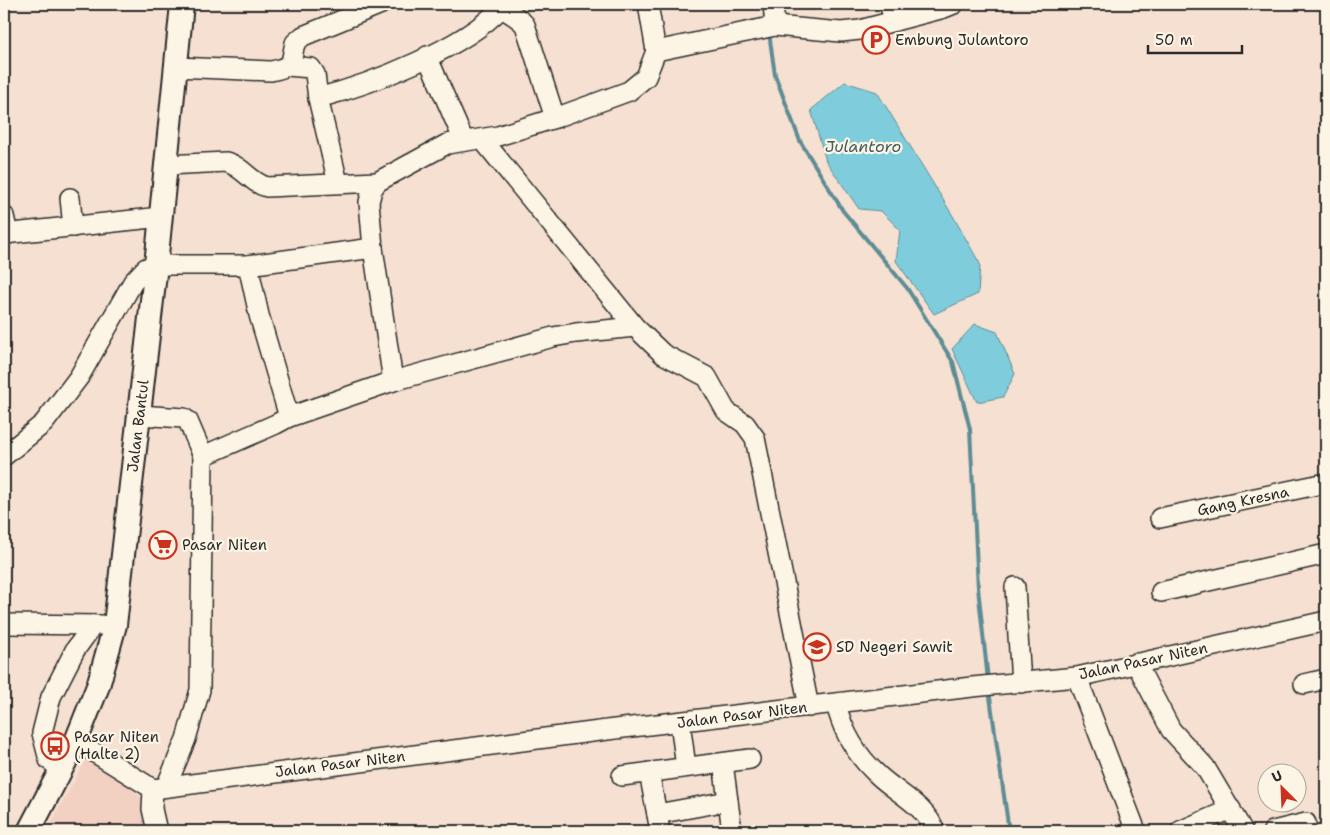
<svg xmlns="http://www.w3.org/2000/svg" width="1330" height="835" font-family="'Shantell Sans',sans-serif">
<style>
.built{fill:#f2d1c3}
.water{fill:#7fcddc;stroke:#5d8c95}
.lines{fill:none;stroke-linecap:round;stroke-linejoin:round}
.stream{stroke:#5d8c95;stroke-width:4}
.minor-casing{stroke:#2b2b2b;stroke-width:22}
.major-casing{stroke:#2b2b2b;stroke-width:26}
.minor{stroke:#fcf5e5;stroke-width:19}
.major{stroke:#fcf5e5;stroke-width:22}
.labels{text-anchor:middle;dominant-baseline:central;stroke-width:4.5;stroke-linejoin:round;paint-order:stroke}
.poi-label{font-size:15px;fill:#2b2b2b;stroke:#fcf5e5;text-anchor:start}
.street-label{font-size:15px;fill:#2b2b2b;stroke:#fcf5e5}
.water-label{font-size:16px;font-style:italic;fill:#445c60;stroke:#fcf5e5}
</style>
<rect width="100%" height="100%" fill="#f6e0d1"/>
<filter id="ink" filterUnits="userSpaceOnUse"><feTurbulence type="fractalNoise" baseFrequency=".02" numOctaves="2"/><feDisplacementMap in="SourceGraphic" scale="10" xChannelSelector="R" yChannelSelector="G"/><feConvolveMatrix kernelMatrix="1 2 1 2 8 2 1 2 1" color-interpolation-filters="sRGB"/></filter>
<g filter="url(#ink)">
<!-- built -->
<path class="built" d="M89,753l52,44 7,34h-101z"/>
<!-- water -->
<g class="water">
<path d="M845,82l32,10 76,124 27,48 -2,30 -44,20 -38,-53 4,-31 -19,-19 -22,-2 -33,-48 -15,-51z"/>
<path d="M975,324l22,8 18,42 -12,23 -26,5 -25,-53z"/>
</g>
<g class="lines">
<!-- stream -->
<g class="stream">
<path d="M769,33l6,42 25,66 43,70 64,77 46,74 17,67 8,159 10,92"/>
<path d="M989,690l20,141"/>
</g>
<!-- minor casing -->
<g class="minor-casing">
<g id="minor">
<path d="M499,4c4,7 18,11 26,21l30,93"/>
<path d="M648,4l8,47"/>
<path d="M773,4l2,22"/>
<path d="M889,4l6,17"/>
<path d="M427,56l37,85"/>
<path d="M287,66l24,2 4,6 3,24 20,85"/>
<path d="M175,67l96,4c24,-5 19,-7 24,-28l8,-7 78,-32"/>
<path d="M318,98c54,-14 146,-50 183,-90"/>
<path d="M482,139l153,188 28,27 44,23 19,34 19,13 10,14 54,269"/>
<path d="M166,165l60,-3c16,4 25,21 41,25l110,-5 70,-38 51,-8 57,-18 74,-27 17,-14 10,-26 119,-25 66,6 19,-2 84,-22 10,-4"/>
<path d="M70,198l3,29"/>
<path d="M4,216l4,18"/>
<path d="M4,234l157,-17"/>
<path d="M248,265l11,50 30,102"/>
<path d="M393,381l160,-44 23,-4 59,-6"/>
<path d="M139,415l45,3 4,3 15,35 -3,234 -14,49 -20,48"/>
<path d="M4,456l40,-33 35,-46 54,-95 13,-14 10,-3h92l125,-17"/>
<path d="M203,456l73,-32 13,-7 104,-36 -20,-133 -4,-46 3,-12 5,-8"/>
<path d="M1160,518l166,-35"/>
<path d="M1015,587l6,96"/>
<path d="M1161,592l165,-38"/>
<path d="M4,624l98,1"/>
<path d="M1136,663l35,67 34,37 38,64"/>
<path d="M1077,677l59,154"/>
<path d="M1304,684l22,-5"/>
<path d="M836,704c7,29 20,51 42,71 19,18 48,31 57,56"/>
<path d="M680,722l6,45"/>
<path d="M76,741l77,48 462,-60 357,-42 105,-10 249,-56"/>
<path d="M723,763l9,68"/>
<path d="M61,769l-12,-9 -7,-27 9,-36 24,-47 18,-25"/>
<path d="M649,772l11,59"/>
<path d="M622,776l128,-17"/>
<path d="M153,789l-1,20 5,22"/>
<path d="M657,814l71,-13"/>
<path d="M1180,831l51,-22"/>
<path d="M1273,831l33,-8"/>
</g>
</g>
<!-- major casing -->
<g class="major-casing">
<path id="major" d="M29,831l47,-90 22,-55 17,-61 41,-360 26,-261"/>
</g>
<!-- minor -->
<use href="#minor" class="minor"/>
<!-- major -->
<use href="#major" class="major"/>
</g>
</g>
<!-- icons -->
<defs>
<g id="parking-ring" transform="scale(1.4375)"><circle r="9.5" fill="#fcf5e5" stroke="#c8321e" stroke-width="1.5"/><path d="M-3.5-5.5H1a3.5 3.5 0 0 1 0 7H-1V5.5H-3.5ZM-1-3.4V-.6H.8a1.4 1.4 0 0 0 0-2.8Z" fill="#c8321e"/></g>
<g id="supermarket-ring" transform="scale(1.4375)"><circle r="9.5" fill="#fcf5e5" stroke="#c8321e" stroke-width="1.5"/><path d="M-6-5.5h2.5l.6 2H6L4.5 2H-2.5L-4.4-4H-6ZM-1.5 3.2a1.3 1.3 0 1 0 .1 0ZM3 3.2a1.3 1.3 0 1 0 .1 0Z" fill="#c8321e"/></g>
<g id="school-ring" transform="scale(1.4375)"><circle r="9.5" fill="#fcf5e5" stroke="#c8321e" stroke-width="1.5"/><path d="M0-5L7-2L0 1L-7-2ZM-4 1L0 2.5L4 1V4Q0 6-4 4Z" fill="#c8321e"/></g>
<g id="bus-ring" transform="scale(1.4375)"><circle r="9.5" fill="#fcf5e5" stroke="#c8321e" stroke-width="1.5"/><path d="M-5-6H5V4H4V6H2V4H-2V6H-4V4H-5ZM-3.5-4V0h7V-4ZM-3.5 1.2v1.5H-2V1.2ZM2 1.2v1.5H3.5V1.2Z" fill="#c8321e"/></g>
</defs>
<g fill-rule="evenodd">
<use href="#parking-ring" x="876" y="40"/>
<use href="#supermarket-ring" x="163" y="545"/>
<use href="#school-ring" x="817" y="647"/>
<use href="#bus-ring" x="55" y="746"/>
</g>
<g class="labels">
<!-- poi labels -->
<g class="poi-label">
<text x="895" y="40">Embung Julantoro</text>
<text x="182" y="545">Pasar Niten</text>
<text x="836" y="647">SD Negeri Sawit</text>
<text x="74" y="737">Pasar Niten<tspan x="74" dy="17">(Halte 2)</tspan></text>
</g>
<!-- street labels -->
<g class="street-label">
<text transform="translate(138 426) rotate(-83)">Jalan Bantul</text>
<text transform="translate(1243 501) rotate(-12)">Gang Kresna</text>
<text transform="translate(1143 661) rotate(-12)">Jalan Pasar Niten</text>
<text transform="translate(742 715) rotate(-7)">Jalan Pasar Niten</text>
<text transform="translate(340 764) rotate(-7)">Jalan Pasar Niten</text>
</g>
<!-- water labels -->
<g class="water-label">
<text x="863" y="146">Julantoro</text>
</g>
</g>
<!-- margin -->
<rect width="1330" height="835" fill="none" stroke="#fcf5e5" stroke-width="20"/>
<rect x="10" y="10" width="1310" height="815" fill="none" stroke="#2b2b2b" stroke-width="2" filter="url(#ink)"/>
<!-- north arrow -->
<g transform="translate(1282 788) rotate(336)"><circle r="24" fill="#fcf5e5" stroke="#a8a49b"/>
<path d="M0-4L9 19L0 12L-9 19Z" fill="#c8321e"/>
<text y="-8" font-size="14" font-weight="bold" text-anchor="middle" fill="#2b2b2b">U</text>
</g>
<!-- scale -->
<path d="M1148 45v8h94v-8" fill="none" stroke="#2b2b2b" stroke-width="2.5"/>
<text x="1155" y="45" font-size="15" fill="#2b2b2b" stroke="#fcf5e5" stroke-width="4" paint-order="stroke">50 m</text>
</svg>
